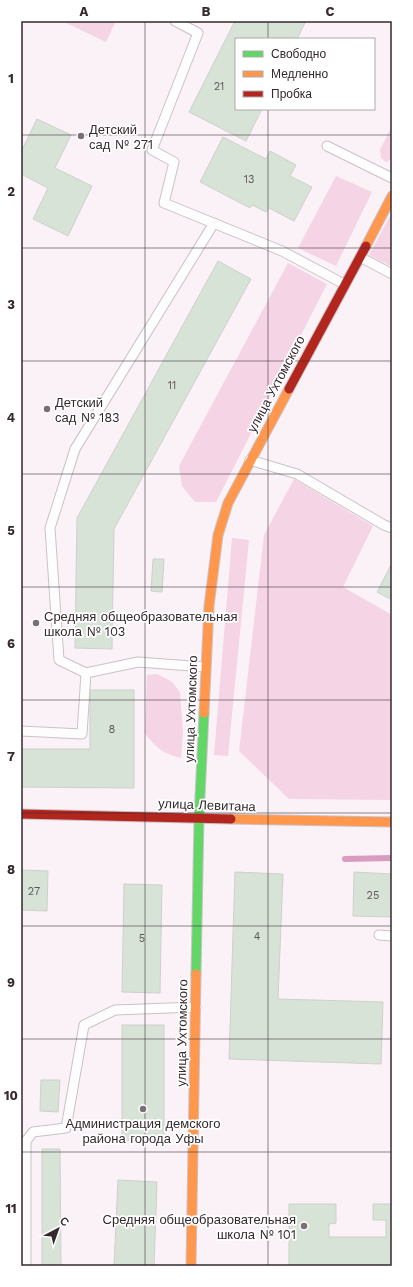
<svg xmlns="http://www.w3.org/2000/svg" width="413" height="1287" font-family="'Work Sans',sans-serif">
<style>
.green{fill:#f5d4e6}
.lines{fill:none;stroke-linecap:round;stroke-linejoin:round}
.stream{stroke:#d99cc0;stroke-width:6}
.building{fill:#d7e3d7;stroke:#cfd0cd}
.lane-casing{stroke:#cbc2c7;stroke-width:11}
.fast-casing{stroke:#cbc2c7;stroke-width:11}
.slow-casing{stroke:#cbc2c7;stroke-width:11}
.jam-casing{stroke:#cbc2c7;stroke-width:11}
.lane{stroke:#fefdfe;stroke-width:9}
.fast{stroke:#63d668;stroke-width:9}
.slow{stroke:#ff974d;stroke-width:9}
.jam{stroke:#b3261e;stroke-width:9}
.grid{fill:none;stroke:#35282f;stroke-width:1;stroke-opacity:0.55}
.poi-dot{fill:#7a6f75;stroke:#fff;stroke-width:1.5}
.labels{text-anchor:middle;dominant-baseline:central;stroke-width:3.5;stroke-linejoin:round;paint-order:stroke}
.number-label{font-size:11px;fill:#5e5759}
.poi-label{font-size:13px;fill:#35282f;stroke:#fff;text-anchor:start}
.street-label{font-size:13px;fill:#35282f;stroke:#fff}
.neatline{fill:none;stroke:#35282f;stroke-width:1.5}
.grid-label{font-size:13px;text-anchor:middle;font-weight:bold;fill:#35282f}
</style>
<rect width="100%" height="100%" fill="#faf2f6"/>
<!-- green -->
<g class="green">
<path d="M62,21h54l-10,21z"/>
<path d="M392,126v33l-6,3 -5,-4 -1,-8z"/>
<path d="M336,176l36,16 -36,74 -38,-18z"/>
<path d="M392,212v55l-23,-12z"/>
<path d="M288,263l39,21 -111,218h-21l-13,-16 -3,-20z"/>
<path d="M294,479l79,47 -30,61 49,28v185l-103,-1 -50,-48 25,-216z"/>
<path d="M232,538l17,2 -21,216 -14,-1z"/>
<path d="M157,674l15,8 8,10 3,41 -2,25c-19,-5 -23,-9 -36,-24l2,-59z"/>
</g>
<g class="lines">
<!-- stream -->
<path class="stream" d="M345,859l47,-1"/>
</g>
<!-- building -->
<g class="building">
<path d="M235,21h71l-9,18h-61v70h26l-16,32 -57,-29z"/>
<path d="M37,119l34,16 -16,33 37,18 -24,50 -35,-17 15,-31 -27,-14v-22z"/>
<path d="M223,137l43,22 4,-8 26,14 -6,11 22,11 -18,34 -25,-13 -3,4 -14,-7 -2,3 -50,-26z"/>
<path d="M218,261l33,18 -137,250 -2,120 -37,-1 2,-130z"/>
<path d="M153,559h11l-2,33 -11,-1z"/>
<path d="M391,565h1v35l-15,-8z"/>
<path d="M90,690h44v98l-113,-1v-38h69z"/>
<path d="M21,870l27,1 -1,40 -26,-1z"/>
<path d="M235,872l48,2 -5,125 105,3 -2,62 -152,-5z"/>
<path d="M354,872l38,2v43l-39,-1z"/>
<path d="M124,884l38,1 -2,108 -38,-1z"/>
<rect x="122" y="1025" width="42" height="116"/>
<path d="M41,1080h19l-2,32 -18,-1z"/>
<path d="M42,1149h18l1,117h-19z"/>
<path d="M118,1180l39,2 -3,84h-40z"/>
<path d="M392,1194v72h-103v-62h47v19l-7,1v13h57v-17h-13v-16h19z"/>
</g>
<g class="lines">
<!-- lane casing -->
<g class="lane-casing">
<g id="lane">
<path d="M175,21l23,12 -46,117 22,12 -10,41 118,48 62,33"/>
<path d="M327,146l65,32"/>
<path d="M360,257l32,17"/>
<path d="M250,460l47,14 87,51 8,3"/>
<path d="M86,673l-27,-13 -9,-132 25,-79 139,-226"/>
<path d="M21,731l61,3 4,-61 52,-11 67,5"/>
<path d="M379,935l13,1"/>
<path d="M26,1266v-125l7,-9 33,-4 18,-103 31,-15 81,-3"/>
</g>
</g>
<!-- fast casing -->
<g class="fast-casing">
<path id="fast" d="M196,974l3,-156 5,-105"/>
</g>
<!-- slow casing -->
<g class="slow-casing">
<g id="slow">
<path d="M366,246l26,-50"/>
<path d="M204,713l5,-107 9,-71 10,-32 61,-114"/>
<path d="M231,819l161,3"/>
<path d="M191,1266l5,-292"/>
</g>
</g>
<!-- jam casing -->
<g class="jam-casing">
<g id="jam">
<path d="M289,389l77,-143"/>
<path d="M21,814l210,5"/>
</g>
</g>
<!-- lane -->
<use href="#lane" class="lane"/>
<!-- fast -->
<use href="#fast" class="fast"/>
<!-- slow -->
<use href="#slow" class="slow"/>
<!-- jam -->
<use href="#jam" class="jam"/>
</g>
<!-- grid -->
<path class="grid" d="M145,21v1245M268,21v18M268,109v1157M21,135h371M21,248h371M21,361h371M21,474h371M21,587h371M21,700h371M21,813h371M21,926h371M21,1039h371M21,1152h371"/>
<!-- markers -->
<g class="poi-dot">
<circle cx="81" cy="136" r="4"/>
<circle cx="47" cy="409" r="4"/>
<circle cx="36" cy="623" r="4"/>
<circle cx="143" cy="1109" r="4"/>
<circle cx="304" cy="1226" r="4"/>
</g>
<g class="labels">
<!-- number labels -->
<g class="number-label">
<text x="219" y="86">21</text>
<text x="249" y="179">13</text>
<text x="172" y="385">11</text>
<text x="112" y="729">8</text>
<text x="34" y="891">27</text>
<text x="373" y="895">25</text>
<text x="257" y="936">4</text>
<text x="142" y="938">5</text>
</g>
<!-- poi labels -->
<g class="poi-label">
<text x="89" y="129">Детский<tspan x="89" dy="15">сад № 271</tspan></text>
<text x="55" y="402">Детский<tspan x="55" dy="15">сад № 183</tspan></text>
<text x="44" y="616">Средняя общеобразовательная<tspan x="44" dy="15">школа № 103</tspan></text>
<text x="143" y="1123" text-anchor="middle">Администрация демского<tspan x="143" dy="15">района города Уфы</tspan></text>
<text x="296" y="1219" text-anchor="end">Средняя общеобразовательная<tspan x="296" dy="15">школа № 101</tspan></text>
</g>
<!-- street labels -->
<g class="street-label">
<text transform="translate(276 384) rotate(-62)">улица Ухтомского</text>
<text transform="translate(191 709) rotate(-88)">улица Ухтомского</text>
<text transform="translate(207 805) rotate(2)">улица Левитана</text>
<text transform="translate(182 1033) rotate(-89)">улица Ухтомского</text>
</g>
</g>
<!-- border -->
<rect width="413" height="1287" fill="none" stroke="#ffffff" stroke-width="44"/>
<!-- legend -->
<rect x="235" y="38" width="140" height="72" fill="#ffffff" stroke="#aea9ac"/>
<rect x="243" y="51" width="20" height="6" fill="#63d668" stroke="#aea9ac"/>
<text x="271" y="58" font-size="12" fill="#35282f">Свободно</text>
<rect x="243" y="71" width="20" height="6" fill="#ff974d" stroke="#aea9ac"/>
<text x="271" y="78" font-size="12" fill="#35282f">Медленно</text>
<rect x="243" y="91" width="20" height="6" fill="#b3261e" stroke="#aea9ac"/>
<text x="271" y="98" font-size="12" fill="#35282f">Пробка</text>
<!-- north arrow -->
<g transform="translate(58 1229) rotate(41)" stroke="#ffffff" stroke-width="3" paint-order="stroke">
<path d="M0-3L7 15L0 10L-7 15Z" fill="#35282f"/>
<text y="-6" font-size="11" font-weight="bold" text-anchor="middle" fill="#35282f">С</text>
</g>
<rect x="22" y="22" width="369" height="1243" class="neatline"/>
<g class="grid-label">
<text x="84" y="16">A</text>
<text x="206" y="16">B</text>
<text x="330" y="16">C</text>
<text x="11" y="83">1</text>
<text x="11" y="196">2</text>
<text x="11" y="309">3</text>
<text x="11" y="422">4</text>
<text x="11" y="535">5</text>
<text x="11" y="648">6</text>
<text x="11" y="761">7</text>
<text x="11" y="874">8</text>
<text x="11" y="987">9</text>
<text x="11" y="1100">10</text>
<text x="11" y="1213">11</text>
</g>
</svg>
